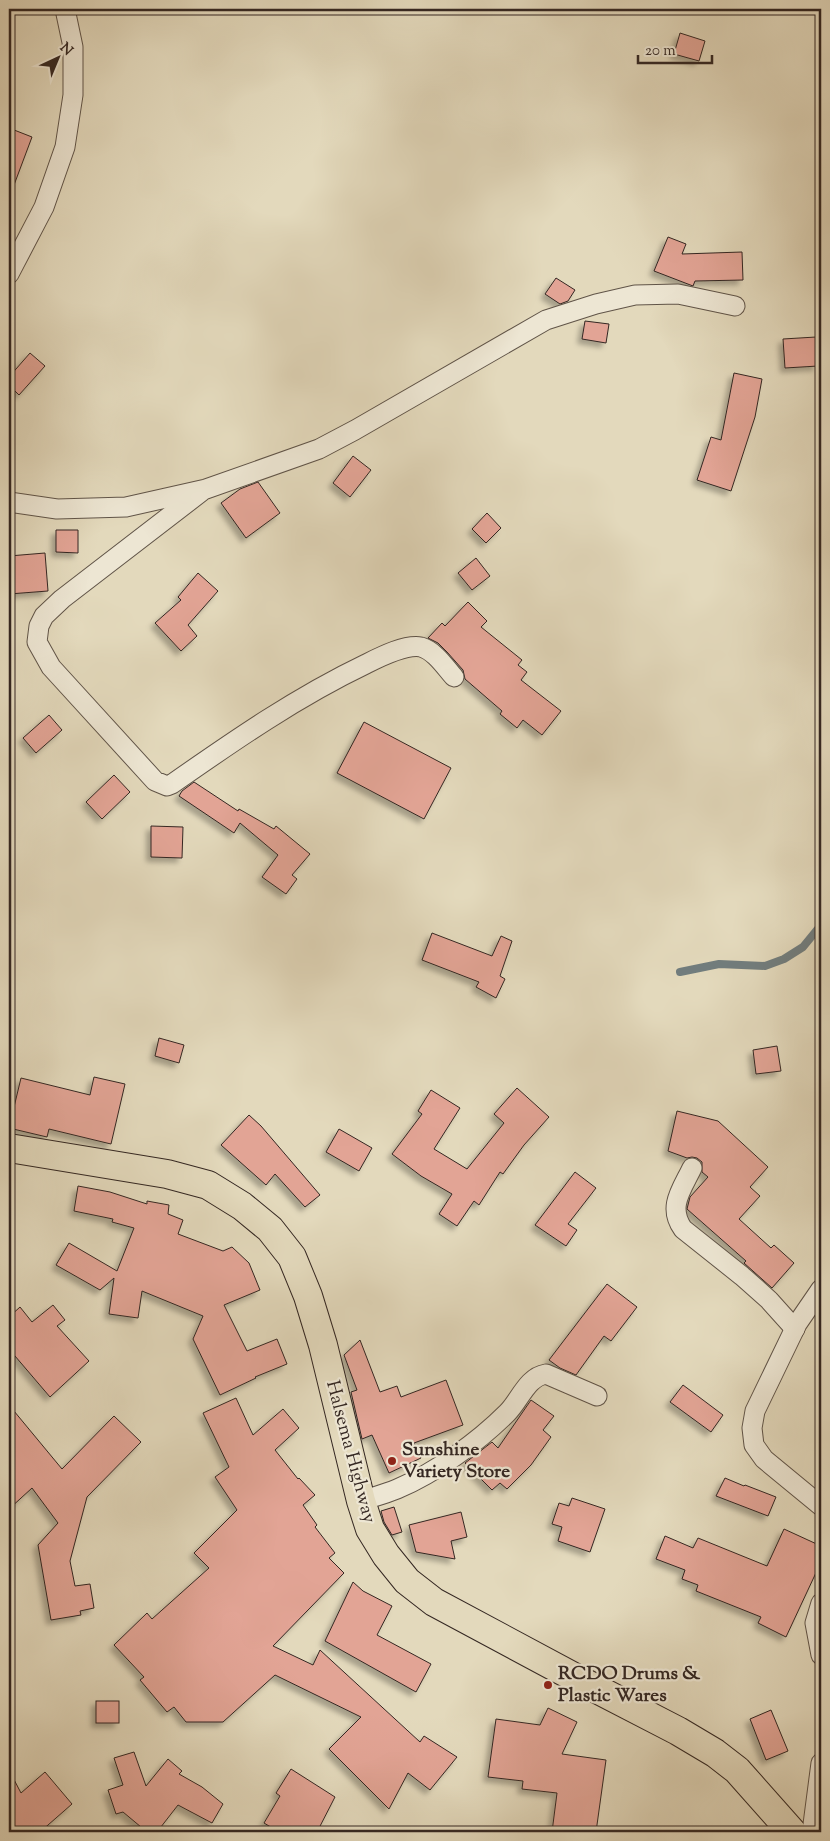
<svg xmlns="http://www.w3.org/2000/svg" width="830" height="1841" font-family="'Sorts Mill Goudy',serif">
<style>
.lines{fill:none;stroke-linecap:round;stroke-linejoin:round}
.stream{stroke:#717d7e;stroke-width:8}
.building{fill:#e2a495;stroke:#342722;filter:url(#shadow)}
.street-casing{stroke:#605448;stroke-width:21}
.highway-casing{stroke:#342722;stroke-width:30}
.street{stroke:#ede6d3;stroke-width:19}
.highway{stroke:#e3d9bc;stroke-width:28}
.poi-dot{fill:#8f2418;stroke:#ede6d3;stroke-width:2}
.labels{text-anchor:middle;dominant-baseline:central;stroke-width:4.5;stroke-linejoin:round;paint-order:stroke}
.poi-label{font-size:19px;font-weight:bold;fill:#342722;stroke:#ede6d3;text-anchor:start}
.street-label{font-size:19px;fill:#342722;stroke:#ede6d3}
</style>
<defs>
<filter id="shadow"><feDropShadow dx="-4.5" dy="4.5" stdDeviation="2.5" flood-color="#0004"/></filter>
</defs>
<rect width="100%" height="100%" fill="#e3d9bc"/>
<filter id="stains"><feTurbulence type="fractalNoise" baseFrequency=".004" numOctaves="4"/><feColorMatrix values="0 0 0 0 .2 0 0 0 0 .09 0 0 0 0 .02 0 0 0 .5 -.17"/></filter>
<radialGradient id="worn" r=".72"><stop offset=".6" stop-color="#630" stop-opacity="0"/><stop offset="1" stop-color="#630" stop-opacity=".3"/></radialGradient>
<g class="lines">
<!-- stream -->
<path class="stream" d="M680,972l39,-8 46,2 19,-7 19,-12 18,-22"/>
</g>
<!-- building -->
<g class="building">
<path d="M680,33l25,8 -6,20 -25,-7z"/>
<path d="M9,128l23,9 -21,56h-2z"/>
<path d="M668,237l18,7 -4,10 60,-2 1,28 -48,1 -2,5 -39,-15z"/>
<path d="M556,278l19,12 -7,11 -8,3 -15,-10z"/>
<path d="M585,321l24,3 -3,19 -24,-4z"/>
<path d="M816,337l2,29 -33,2 -2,-29z"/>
<path d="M30,353l15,13 -26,29 -10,-10v-8z"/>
<path d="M734,373l28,6 -7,38 -24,74 -34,-11 14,-43 10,3z"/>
<path d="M353,456l18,14 -21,27 -17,-14z"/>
<path d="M258,482l22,31 -34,25 -25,-35 19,-14z"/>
<path d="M487,513l14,15 -15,15 -14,-14z"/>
<path d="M56,530h22v23l-22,-1z"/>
<path d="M45,553l3,38 -39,3v-38z"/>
<path d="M476,558l14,18 -18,14 -14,-17z"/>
<path d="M198,573l20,18 -30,34 9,11 -16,15 -26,-28 26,-23 -3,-3z"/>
<path d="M468,602l19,19 -6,6 41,33 -4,5 9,7 -6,8 40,31 -19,24 -19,-15 -6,8 -17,-14 2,-3 -37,-32 -2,-9 -16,-18 -9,-9 -10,-5 14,-15 3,3z"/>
<path d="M49,715l13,15 -26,23 -13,-15z"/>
<path d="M364,722l87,46 -27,51 -87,-46z"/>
<path d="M114,775l16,17 -28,27 -16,-17z"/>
<path d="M194,782l44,29 1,-2 35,20 2,-3 34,28 -18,21 5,4 -11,15 -24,-17 16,-22 -38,-32 -6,10 -55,-37 3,-5z"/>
<path d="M151,826l32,1 -1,31 -31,-1z"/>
<path d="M432,933l60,23 9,-20 11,5 -12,35 5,3 -9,19 -20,-11 3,-5 -57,-22z"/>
<path d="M159,1038l25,7 -5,18 -24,-7z"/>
<path d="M777,1046l4,25 -25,3 -3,-24z"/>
<path d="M94,1077l31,7 -14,60 -62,-15 -2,8 -38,-9 12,-50 69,17z"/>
<path d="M517,1088l32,29 -25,28 -21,29 -3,-2 -21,33 -5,-4 -17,25 -18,-12 13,-20 -31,-18 -29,-22 30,-40 -4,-3 13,-21 29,18 -26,41 33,20 37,-46 -10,-9z"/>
<path d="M677,1111l41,10 50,46 -18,20 10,9 -21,23 32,29 3,-3 20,18 -22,25 -28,-25 2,-2 -59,-52 3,-12 18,-20 -6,-5v-10l-5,-4 -5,-1 -5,1 -19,-7z"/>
<path d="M249,1115l12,11 59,69 -15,12 -30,-33 -9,11 -45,-40z"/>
<path d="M339,1129l33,19 -13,23 -33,-19z"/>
<path d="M575,1172l21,16 -28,36 9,6 -11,16 -31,-21z"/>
<path d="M78,1186l32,6 37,12v-3l22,4 -1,9 15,6 -5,14 45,17 9,-4 17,16 11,27 -36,15 23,46 30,-12 10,25 -32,13 1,1 -36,17 -27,-56 10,-23 -61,-25 -4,27 -29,-4 5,-36 -14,12 -44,-25 13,-22 48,28 17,-43 -22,-6 1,-3 -39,-8z"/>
<path d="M607,1284l30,23 -26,34 -7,-5 -28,39 -16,-7 -11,-8z"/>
<path d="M53,1305l12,15 -8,6 32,35 -39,36 -41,-48v-32l11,-10 12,15z"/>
<path d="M360,1340l20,52 17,-6 4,11 45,-17 17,45 -49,18 7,15 -32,15 -17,-38 -10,4 -11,-47 6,-2 -13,-35z"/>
<path d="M683,1385l40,30 -12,17 -41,-30z"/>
<path d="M236,1398l17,37 30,-26 16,19 -24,22 23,29 1,-1 16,17 -12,10 14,20 -2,2 20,26 -6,5 15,15 -71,73 40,19 7,-15 100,92 4,-6 33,21 -27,33 -22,-17 -19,36 -60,-60 32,-32 -86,-42 -52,47h-37l-12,-15 -7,5 -27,-32 4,-3 -30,-32 33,-32 5,6 57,-51 -15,-15 43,-43 -22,-33 14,-10 -26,-54z"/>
<path d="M531,1400l23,16 -11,14 8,7 -20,28 -24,24 -7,-6 -8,7 -27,-27 27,-21 6,6z"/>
<path d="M9,1405l53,64 52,-53 27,26 -54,55 -17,64 5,25 15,-2 4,24 -14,3 1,4 -30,5 -13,-75 20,-22 -26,-35 -23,21z"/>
<path d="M725,1478l19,8 1,-1 31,12 -8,19 -52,-20z"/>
<path d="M572,1498l33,11 -15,43 -32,-11 4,-14 -10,-3 7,-21 10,3z"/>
<path d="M394,1507l8,25 -10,3 -8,-13 -3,-11z"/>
<path d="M461,1512l6,25 -16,4 4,18 -39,-7 -7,-27z"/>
<path d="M784,1529l37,17v16l-35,75 -28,-14 3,-6 -65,-26 2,-6 -16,-6 3,-9 -29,-11 9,-23 28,12 5,-10 69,28z"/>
<path d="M353,1582l10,9 29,15 -15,29 54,29 -15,28 -91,-51z"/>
<rect x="96" y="1701" width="23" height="22"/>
<path d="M548,1708l29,14 -15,32 44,6 -10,72h-44l5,-39 -35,-4 1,-8 -35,-4 8,-58 44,6z"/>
<path d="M771,1710l17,41 -22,9 -16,-41z"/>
<path d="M134,1752l12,34 22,-27 14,12 -3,3 23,13 21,17 -11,19 -34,-18 -21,27h-10l-24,-20 -7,2 -8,-24 15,-5 -9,-27z"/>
<path d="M291,1769l44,28 -18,35h-38l-15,-9 16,-27 -4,-3z"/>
<path d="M9,1770l12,23 24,-21 27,32 -32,28h-31z"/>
</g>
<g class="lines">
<!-- street casing -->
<g class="street-casing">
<g id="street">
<path d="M9,274l35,-67 21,-60 8,-52v-48l-8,-38"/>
<path d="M201,492l-139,107 -18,17 -5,10 -2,16 14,25 104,114 12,5 5,-2c63,-44 125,-87 194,-120 14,-7 39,-20 55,-17 14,4 24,20 33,30"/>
<path d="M9,502l48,7 69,-2 80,-18 113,-40 36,-19 191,-110 50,-16 39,-9 43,-1 57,12"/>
<path d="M692,1168c-10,21 -25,39 -9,61l59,47 27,24 26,29"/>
<path d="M821,1289l-24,35 -42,87 -3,17 2,17 10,14 57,47"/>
<path d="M361,1501c12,-4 24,-7 36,-12 38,-16 81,-47 110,-76 13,-13 20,-36 39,-39l51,22"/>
<path d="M821,1603l-6,20 6,32"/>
<path d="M812,1832l9,-69"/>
</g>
</g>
<!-- highway casing -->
<g class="highway-casing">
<path id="highway" d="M9,1148l158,26 41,11 34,21 28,23 22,28 16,39 15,49 38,156 9,28 16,26 21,26 27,21 153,82 91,47 37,22 22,17 55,62"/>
</g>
<!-- street -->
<use href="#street" class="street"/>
<!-- highway -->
<use href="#highway" class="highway"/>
</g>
<!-- markers -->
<g class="poi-dot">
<circle cx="392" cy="1461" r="5"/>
<circle cx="548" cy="1685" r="5"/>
</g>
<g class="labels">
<!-- poi labels -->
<g class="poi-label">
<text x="402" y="1450">Sunshine<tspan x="402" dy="22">Variety Store</tspan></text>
<text x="558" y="1674">RCDO Drums &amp;<tspan x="558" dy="22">Plastic Wares</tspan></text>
</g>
<!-- street labels -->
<g class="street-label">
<text transform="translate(350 1452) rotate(75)">Halsema Highway</text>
</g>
</g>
<!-- margin -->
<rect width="830" height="1841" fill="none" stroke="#e3d9bc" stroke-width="30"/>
<rect x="10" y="10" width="810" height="1821" fill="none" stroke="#342722" stroke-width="2.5"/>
<rect x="15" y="15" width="800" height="1811" fill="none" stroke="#342722"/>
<!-- north arrow -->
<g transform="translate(58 58) rotate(44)" stroke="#ede6d3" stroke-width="4" paint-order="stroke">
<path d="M0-4L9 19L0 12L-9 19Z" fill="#342722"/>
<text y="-8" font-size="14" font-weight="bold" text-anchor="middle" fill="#342722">N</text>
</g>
<!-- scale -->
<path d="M638 55v8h74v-8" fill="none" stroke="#342722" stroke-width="2.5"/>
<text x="645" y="55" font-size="15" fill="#342722" stroke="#ede6d3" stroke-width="4" paint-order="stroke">20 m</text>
<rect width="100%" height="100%" filter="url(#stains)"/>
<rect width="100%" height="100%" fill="url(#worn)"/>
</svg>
